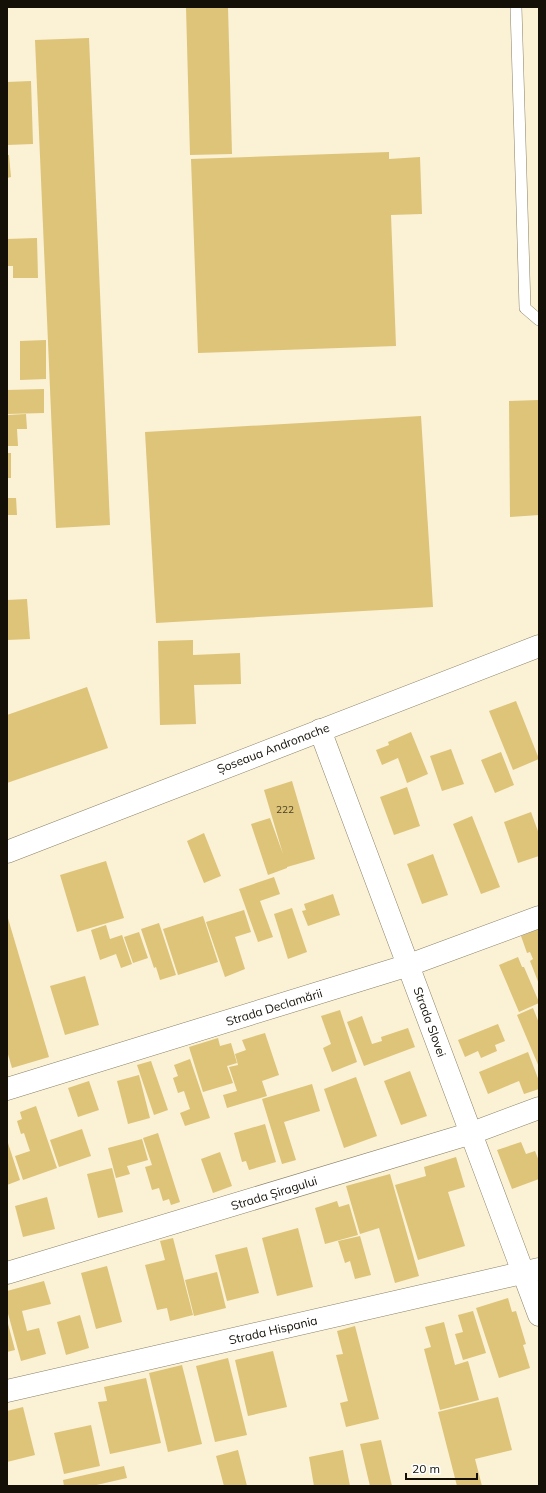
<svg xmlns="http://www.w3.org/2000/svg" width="546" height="1493" font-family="Mulish,sans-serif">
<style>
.building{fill:#ddc479}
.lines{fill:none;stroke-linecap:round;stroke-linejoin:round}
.lane-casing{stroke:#898066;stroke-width:12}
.street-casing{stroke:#898066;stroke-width:23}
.secondary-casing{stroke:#898066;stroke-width:23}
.lane{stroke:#fff;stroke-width:11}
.street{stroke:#fff;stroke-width:22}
.secondary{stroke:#fff;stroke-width:22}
.labels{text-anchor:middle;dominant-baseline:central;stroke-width:3;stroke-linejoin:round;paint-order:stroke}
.number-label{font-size:10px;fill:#463d24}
.street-label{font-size:12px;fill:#141007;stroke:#fff}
</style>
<rect width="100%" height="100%" fill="#fbf1d5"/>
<!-- building -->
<g class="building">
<path d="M186,7h42l4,147 -42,1z"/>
<path d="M89,38l21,487 -54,3 -21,-488z"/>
<path d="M31,81l2,63 -26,1v-29h1l-1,-34z"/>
<path d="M389,152v7l31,-2 2,57 -31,1 5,131 -198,7 -7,-194z"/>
<path d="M7,155h2l2,22 -4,1z"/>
<path d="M37,238l1,40h-25v-12h-6v-27z"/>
<path d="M46,340v39l-26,1v-39z"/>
<path d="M44,389v24l-37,1v-24z"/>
<path d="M539,400v115l-29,2 -1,-116z"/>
<path d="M26,414l1,15h-10l1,17h-11v-31z"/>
<path d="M421,416l12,191 -277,16 -11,-191z"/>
<rect x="7" y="453" width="4" height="25"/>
<path d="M7,498h9l1,17h-10z"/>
<path d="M27,599l3,40 -23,1v-40z"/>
<path d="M193,640v15l47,-2 1,31 -47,1 2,39 -36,1 -2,-84z"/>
<path d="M87,687l21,61 -101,35v-68z"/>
<path d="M516,701l23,58 -26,11 -24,-59z"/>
<path d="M411,732l17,42 -21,9 -9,-25 -16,7 -6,-15 13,-5 -1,-3z"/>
<path d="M451,749l13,35 -22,7 -12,-35z"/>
<path d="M501,752l13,33 -19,8 -14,-33z"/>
<path d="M292,781l23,78 -28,8v1l-19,7 -17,-51 19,-6 13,36 -19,-64z"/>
<path d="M407,787l13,39 -26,9 -14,-38z"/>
<path d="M531,812l8,22v22l-21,7 -14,-41z"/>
<path d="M472,816l28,71 -19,7 -28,-70z"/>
<path d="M204,833l17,43 -17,7 -17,-42z"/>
<path d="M433,854l15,41 -26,9 -15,-40z"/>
<path d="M106,861l18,57 -47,14 -17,-57z"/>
<path d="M274,877l6,17 -20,7 13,36 -15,5 -19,-53z"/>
<path d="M333,894l7,21 -32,11 -6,-15 4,-1 -2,-6z"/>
<path d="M292,908l15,44 -19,7 -14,-45z"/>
<path d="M244,910l7,22 -16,5 10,32 -20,8 -19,-55z"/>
<path d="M7,915l42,142 -37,11 -5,-17z"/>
<path d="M203,916l15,46 -40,13 -15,-46z"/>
<path d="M159,923l17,52 -16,5 -4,-13 -2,1 -13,-39z"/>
<path d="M106,925l4,14 12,-4 10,29 -11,4 -5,-14 -16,6 -9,-30z"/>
<path d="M539,929v55l-9,-23 3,-2 -3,-7 -3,1 -6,-17z"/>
<path d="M139,932l9,26 -15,5 -9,-26z"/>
<path d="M518,957l4,10h2l15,35v1l-20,9 -20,-47z"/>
<path d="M85,976l14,49 -34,10 -15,-49z"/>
<path d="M533,1008l6,15v44l-22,-52z"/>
<path d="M340,1010l17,52 -25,10 -9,-24 8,-4 -10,-28z"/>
<path d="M362,1016l10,28 10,-3 -1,-4 27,-9 7,19 -51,19 -17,-44z"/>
<path d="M498,1024l7,17 -10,4 2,6 -16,7 -3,-7 -13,6 -7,-17z"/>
<path d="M265,1033l14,42 -17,6 5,15 -40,12 -4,-13 14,-4 -8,-24 9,-2 -3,-11 11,-4 -4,-10z"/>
<path d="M218,1038l2,8 11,-3 6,20 -10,3 6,17 -30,9 -14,-45z"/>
<path d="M528,1052l11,29v8l-15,5 -5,-13 -31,13 -9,-22z"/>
<path d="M190,1059l20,59 -25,8 -5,-13 10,-4 -6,-18 -6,2 -5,-15 5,-2 -4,-11z"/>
<path d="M151,1061l17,49 -14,5 -17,-50z"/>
<path d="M410,1071l17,45 -26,9 -17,-44z"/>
<path d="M139,1075l11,43 -22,6 -11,-43z"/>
<path d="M356,1077l21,59 -33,12 -20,-59z"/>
<path d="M89,1081l10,29 -21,7 -10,-29z"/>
<path d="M312,1084l8,27 -36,11 12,38 -14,4 -20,-65z"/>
<path d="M36,1106l21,62 -34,12 -8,-24 15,-5 -6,-18 -3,1 -4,-13 5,-2 -2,-7z"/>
<path d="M265,1124l11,38 -27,8 -3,-9 -4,1 -8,-29z"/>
<path d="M82,1129l9,27 -32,11 -9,-27z"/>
<path d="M158,1133l22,69 -9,3 -2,-6 -6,2 -4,-13 -7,2 -7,-23 7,-2 -9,-27z"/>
<path d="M142,1139l6,21 -21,6 3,8 -14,4 -8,-30z"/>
<path d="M7,1140l13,40 -13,5z"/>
<path d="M521,1142l5,12 9,-3 4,10v18l-27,10 -15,-39z"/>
<path d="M220,1152l12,34 -19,7 -12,-34z"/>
<path d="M456,1157l9,30 -17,5 17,54 -47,14 -23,-75 31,-9 -2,-9z"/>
<path d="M112,1168l11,44 -25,6 -11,-44z"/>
<path d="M390,1174l29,102 -24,7 -16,-55 -19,6 -14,-48z"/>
<path d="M47,1197l8,32 -32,8 -8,-31z"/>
<path d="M337,1201l2,6 10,-3 9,31 -33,9 -10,-36z"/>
<path d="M298,1228l15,59 -36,9 -15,-58z"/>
<path d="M360,1236l11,39 -16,4 -5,-18 -5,2 -7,-22z"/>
<path d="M173,1238l20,77 -23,6 -3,-13 -10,2 -12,-45 20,-5 -5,-19z"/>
<path d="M247,1247l12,46 -32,8 -12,-46z"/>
<path d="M107,1266l15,56 -26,7 -15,-56z"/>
<path d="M217,1272l9,36 -32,8 -9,-36z"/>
<path d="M44,1281l7,23 -29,7 5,20 12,-3 7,26 -25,7 -14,-51v-19z"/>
<path d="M508,1298l4,14 4,-1 10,33 -3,1 7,23 -31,10 -23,-70z"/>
<path d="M473,1311l13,42 -23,7 -8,-26 8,-2 -5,-17z"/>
<path d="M80,1315l9,33 -23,7 -9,-33z"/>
<path d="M7,1320l8,30 -8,2z"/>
<path d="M444,1322l11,43 13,-4 11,39 -39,10 -16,-61 7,-2 -6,-20z"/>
<path d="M355,1326l24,93 -33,8 -6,-24 8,-2 -12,-46 7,-1 -6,-23z"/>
<path d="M273,1351l14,56 -39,9 -13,-56z"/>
<path d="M228,1358l19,77 -32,7 -19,-76z"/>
<path d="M182,1365l20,79 -34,8 -19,-79z"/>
<path d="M146,1378l15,65 -51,11 -12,-52 9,-1 -3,-14z"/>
<path d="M498,1397l14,53 -37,9 7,27h-25l-19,-74z"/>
<path d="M23,1407l12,48 -28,7v-51z"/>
<path d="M91,1425l9,41 -36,8 -10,-41z"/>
<path d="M381,1440l11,46h-22l-10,-42z"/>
<path d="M238,1450l9,36h-23l-8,-30z"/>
<path d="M343,1450l7,36h-36l-5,-29z"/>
<path d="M124,1466l3,12 -35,8h-28l-1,-6z"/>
</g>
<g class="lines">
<!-- lane casing -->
<g class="lane-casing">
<path id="lane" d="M516,7l9,301 14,12"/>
</g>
<!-- street casing -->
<g class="street-casing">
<g id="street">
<path d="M7,1089l402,-124 130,-48"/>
<path d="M7,1273l465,-140 67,-25"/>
<path d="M7,1391l532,-122"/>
</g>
</g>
<!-- secondary casing -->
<g class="secondary-casing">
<g id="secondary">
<path d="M320,730l219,585"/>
<path d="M7,852l532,-206"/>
</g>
</g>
<!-- lane -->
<use href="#lane" class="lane"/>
<!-- street -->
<use href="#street" class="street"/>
<!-- secondary -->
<use href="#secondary" class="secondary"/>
</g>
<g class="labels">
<!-- number labels -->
<g class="number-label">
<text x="285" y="809">222</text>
</g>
<!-- street labels -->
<g class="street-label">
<text transform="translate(273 748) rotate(-21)">Șoseaua Andronache</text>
<text transform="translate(274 1007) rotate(-17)">Strada Declamării</text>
<text transform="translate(430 1022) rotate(70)">Strada Slovei</text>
<text transform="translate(274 1193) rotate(-17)">Strada Șiragului</text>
<text transform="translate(273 1330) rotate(-13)">Strada Hispania</text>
</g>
</g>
<!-- border -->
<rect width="546" height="1493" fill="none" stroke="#141007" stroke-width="16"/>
<!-- scale -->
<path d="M406 1473v6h71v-6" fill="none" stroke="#141007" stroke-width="2"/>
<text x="412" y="1473" font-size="12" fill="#141007" stroke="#ffffff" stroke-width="3" paint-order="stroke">20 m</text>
</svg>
